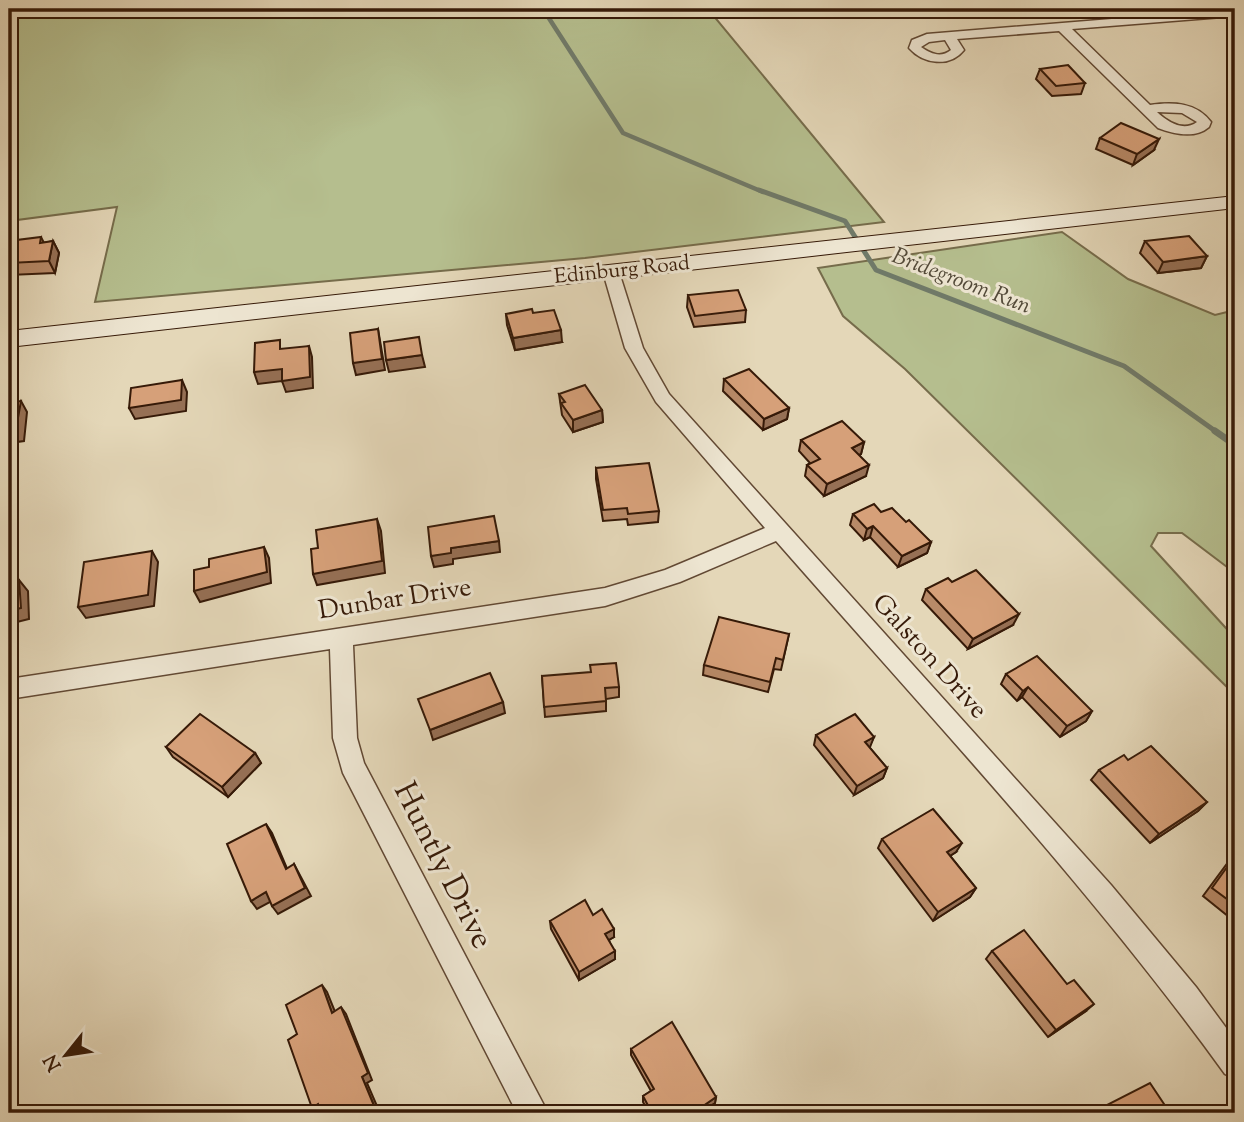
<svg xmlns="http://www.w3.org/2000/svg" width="1244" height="1122" font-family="'Sorts Mill Goudy',serif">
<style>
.green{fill:#b5be8e;stroke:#766c4b;stroke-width:2}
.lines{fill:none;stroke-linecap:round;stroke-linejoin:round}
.stream-far2{stroke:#707a69;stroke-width:4.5}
.stream-far1{stroke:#707a69;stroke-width:5}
.stream{stroke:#707a69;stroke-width:7}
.street-casing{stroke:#624934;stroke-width:3}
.secondary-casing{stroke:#361a08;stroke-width:2}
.street{fill:#ede5d1;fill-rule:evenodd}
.secondary{fill:#ede5d1;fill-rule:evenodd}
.wall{fill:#b88a68;stroke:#361a08;stroke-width:2}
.shaded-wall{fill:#967055;stroke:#361a08;stroke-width:2}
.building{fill:#d6a079;stroke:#361a08;stroke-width:2}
.labels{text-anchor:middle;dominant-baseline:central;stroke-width:6;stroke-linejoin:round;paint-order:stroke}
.far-street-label{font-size:21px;fill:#361a08;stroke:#ede5d1}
.far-water-label{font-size:23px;font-style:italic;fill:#534a39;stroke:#ede5d1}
.street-label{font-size:26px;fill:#361a08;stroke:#ede5d1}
.near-street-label{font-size:32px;fill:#361a08;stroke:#ede5d1}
</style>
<rect width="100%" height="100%" fill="#e4d7b8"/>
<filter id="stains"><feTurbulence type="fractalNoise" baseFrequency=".00286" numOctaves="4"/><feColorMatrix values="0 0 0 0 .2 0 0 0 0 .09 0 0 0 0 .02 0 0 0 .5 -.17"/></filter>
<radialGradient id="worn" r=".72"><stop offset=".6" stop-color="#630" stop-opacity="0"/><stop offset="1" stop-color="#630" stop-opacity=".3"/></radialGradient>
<!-- green -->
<g class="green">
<path d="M9,9h699l176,213 -299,36 -490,44 22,-95 -108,14z"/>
<path d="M1062,232l66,47 87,36 20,-5v263l-53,-40h-24l-7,13 84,92v57l-330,-326 -62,-53 -25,-48z"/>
</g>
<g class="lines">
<!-- stream-far2 -->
<path class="stream-far2" d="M543,9l80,124 140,59"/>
<!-- stream-far1 -->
<path class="stream-far1" d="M759,190l86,31 31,49 248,96 94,67"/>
<!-- stream -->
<path class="stream" d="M1215,431l20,14"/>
<!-- street casing -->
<g class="street-casing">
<g id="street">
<path d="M1235,9v7l-163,13 78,76c23,-3 46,-3 61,17l-2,5c-14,12 -35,7 -51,1l-99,-97 -102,8 7,11c-14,18 -41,14 -55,-2l3,-8 15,-6zM945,40l6,10c-10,8 -20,4 -30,-3l8,-5zM1157,112l25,1 15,9c-14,10 -29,0 -40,-10z"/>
<path d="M611,267l8,5 24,76 26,46 442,491 85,102 39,53v39l-10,-5c-136,-188 -296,-358 -449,-533l-96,41 -75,24 -252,39 4,93 7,25 184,350h-31l-174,-340 -10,-35 -3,-89 -321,50v-20l596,-91 60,-18 100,-42 -109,-126 -31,-54 -22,-76z"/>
</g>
</g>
<!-- secondary casing -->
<g class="secondary-casing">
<path id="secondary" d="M1235,196v12l-1226,139v-16z"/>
</g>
<!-- street -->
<use href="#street" class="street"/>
<!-- secondary -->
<use href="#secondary" class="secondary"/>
</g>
<!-- wall -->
<g class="wall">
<path d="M1040,69l45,14 -4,11 -29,2 -16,-17z"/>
<path d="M1100,138l54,12 -21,15 -37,-16z"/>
<path d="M41,237l3,6 9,-2 6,12 -4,20 -46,2v-12z"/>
<path d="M1145,241l62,15 -6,12 -43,5 -18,-20z"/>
<path d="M688,295l58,15 -1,12 -51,5 -7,-20z"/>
<path d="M533,313l29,29 -47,8 -8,-25 -1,-11z"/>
<path d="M724,379l65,29 -2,11 -24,11 -40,-39z"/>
<path d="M559,394l43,16 1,12 -30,10 -11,-17z"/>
<path d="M801,440l63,2 -3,12 -2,1 7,21 -42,20 -19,-20 2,-11 3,-2 -11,-12z"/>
<path d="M596,468l63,43 -1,11 -30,3 -1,-6 -24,2 -7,-42z"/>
<path d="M881,512l25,10 25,20 -4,11 -29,14 -28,-30 -6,3 -14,-15 3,-11z"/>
<path d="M952,582l61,43 -45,24 -46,-49 4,-11z"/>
<path d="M789,634l-8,36 -7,-1 -6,23 -65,-17 1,-10z"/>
<path d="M1006,674l86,37 -6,10 -26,16 -38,-40 -5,4 -16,-17z"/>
<path d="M542,676l77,11v10l-13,2v12l-61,6z"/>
<path d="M816,735l58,2 -5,10 18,21 -4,10 -29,17 -40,-50z"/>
<path d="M166,747l89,6 6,10 -33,34 -55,-40z"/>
<path d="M1128,760l79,42 -9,9 -48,32 -59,-63 8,-10z"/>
<path d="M882,839l74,13 -6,4 26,32 -6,9 -37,24 -55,-73z"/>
<path d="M1235,855v57l-6,5 -26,-21 26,-35z"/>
<path d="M593,915l21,22 -5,3 6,19 -36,21 -28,-51 -1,-8z"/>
<path d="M992,951l94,60 -38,26 -62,-78z"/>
<path d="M631,1049l85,48 -1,6 -16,10h-50l-6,-11v-6l8,-5 -20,-36z"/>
<path d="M1099,1109l71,4h-77z"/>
</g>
<!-- shaded-wall -->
<g class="shaded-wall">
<path d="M1159,139l-5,11 -21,15 4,-11z"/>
<path d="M53,241l6,12 -4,20 -6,-12z"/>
<path d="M1207,256l-6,12 -43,5 5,-11z"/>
<path d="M378,329l7,41 -29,5 -3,-12z"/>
<path d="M561,330l1,12 -47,8 -2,-12z"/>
<path d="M309,346l3,11 1,31 -27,4 -4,-11 -24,3 -4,-12z"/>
<path d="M422,355l3,12 -36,5 -3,-12z"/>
<path d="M182,380l5,12 -1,19 -51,8 -6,-11z"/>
<path d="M21,401l6,11 -3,29 -15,2v-12z"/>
<path d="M789,408l-2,11 -24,11 1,-11z"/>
<path d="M602,410l1,12 -30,10v-12z"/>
<path d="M864,442l-3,12 -12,6 3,-12z"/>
<path d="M869,465l-3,11 -42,20 3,-12z"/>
<path d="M377,519l4,12 4,42 -68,12 -4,-11z"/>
<path d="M873,526l-3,11 -6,3 3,-11z"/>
<path d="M499,541l1,11 -47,7v5l-19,3 -3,-11 20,-8z"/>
<path d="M931,542l-4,11 -29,14 4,-11z"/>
<path d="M264,547l5,11 2,25 -71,19 -6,-11z"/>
<path d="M152,551l6,11 -4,44 -68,12 -8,-11z"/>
<path d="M19,580l9,11 1,28 -20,5v-13z"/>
<path d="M1019,614l-6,11 -45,24 5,-10z"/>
<path d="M1028,687l-6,10 -5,4 6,-10z"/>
<path d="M503,702l2,11 -72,27 -3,-10z"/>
<path d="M1092,711l-6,10 -26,16 7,-11z"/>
<path d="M874,737l-4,10 -8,5 3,-10z"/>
<path d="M255,753l6,10 -33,34 -6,-10z"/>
<path d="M887,768l-4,10 -29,17 3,-9z"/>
<path d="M1207,802l-9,9 -48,32 9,-9z"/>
<path d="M266,824l6,9 19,45 -5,-9z"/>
<path d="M962,843l-6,9 -14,9 5,-9z"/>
<path d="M294,864l17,32 -33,18 -6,-8z"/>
<path d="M976,888l-6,9 -37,24 5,-9z"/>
<path d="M266,892l6,9 -15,8 -6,-8z"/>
<path d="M614,929v8l-9,5v-8z"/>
<path d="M615,951v8l-36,21v-8z"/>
<path d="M322,985l5,7 11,27 -6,-6z"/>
<path d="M1094,1004l-8,7 -38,26 8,-7z"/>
<path d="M341,1007l5,7 26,66 -5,3 13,30h-3l-15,-36z"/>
<path d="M716,1097l-1,6 -16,10h-6z"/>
<path d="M318,1104l5,6 -5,3 -6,-5z"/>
</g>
<!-- building -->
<g class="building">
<path d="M1068,65l17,18 -29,3 -16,-17z"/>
<path d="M1121,123l38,16 -22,15 -37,-16z"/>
<path d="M1189,236l18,20 -44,6 -18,-21z"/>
<path d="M41,237l-1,6 13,-2 -4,20 -40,2v-22z"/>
<path d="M738,290l8,20 -51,6 -7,-21z"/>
<path d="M532,309l1,4 21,-3 7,20 -48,8 -7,-24z"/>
<path d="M378,329l4,30 -29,4 -3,-30z"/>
<path d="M419,337l3,18 -36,5 -2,-18z"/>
<path d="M280,340v9l29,-3 1,31 -28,4v-12l-28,3 1,-29z"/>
<path d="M749,369l40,39 -25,11 -40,-40z"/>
<path d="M182,380l-1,20 -52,8 2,-20z"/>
<path d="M585,385l17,25 -29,10 -12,-17 4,-1 -6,-8z"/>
<path d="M21,401l-5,28 -7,2v-28z"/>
<path d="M842,421l22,21 -12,6 17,17 -42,19 -20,-19 13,-6 -19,-19z"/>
<path d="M649,463l10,48 -31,3 -1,-6 -24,2 -7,-42z"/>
<path d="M874,504l7,8 11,-4 14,14 3,-2 22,22 -29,14 -29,-30 -6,3 -14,-15z"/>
<path d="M494,516l5,25 -48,7v5l-20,3 -3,-29z"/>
<path d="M377,519l5,42 -69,13 -2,-25 7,-1 -2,-18z"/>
<path d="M264,547l3,25 -73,19v-21l15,-3v-8z"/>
<path d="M152,551l-4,44 -70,12 6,-45z"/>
<path d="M976,570l43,44 -46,25 -47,-50 22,-11 4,4z"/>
<path d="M19,580l2,28 -12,3v-28z"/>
<path d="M719,617l70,17 -6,26 -7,-2 -6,24 -66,-17z"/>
<path d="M1037,656l55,55 -25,15 -39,-39 -5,4 -17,-17z"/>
<path d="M616,663l3,24 -14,1 1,13 -62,6 -2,-31 49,-4 -1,-7z"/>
<path d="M490,673l13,29 -73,28 -12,-31z"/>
<path d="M200,714l55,39 -33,34 -56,-40z"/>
<path d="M855,714l19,23 -9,5 22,26 -30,18 -41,-51z"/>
<path d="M1151,746l56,56 -48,32 -60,-64 25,-15 4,5z"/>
<path d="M933,809l29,34 -15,9 29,36 -38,24 -56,-73z"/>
<path d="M266,824l20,45 8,-5 11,24 -33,18 -6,-14 -15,9 -24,-57z"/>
<path d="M1235,856v49l-23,-17z"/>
<path d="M585,900l8,15 9,-6 12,20 -9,5 10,17 -36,21 -29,-51z"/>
<path d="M1024,930l43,54 7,-4 20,24 -38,26 -64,-79z"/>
<path d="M322,985l10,28 9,-6 27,66 -6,4 15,36h-56l-3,-9 -6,4 -24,-68 9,-6 -11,-29z"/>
<path d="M672,1022l44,75 -23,16h-41l-9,-17 11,-7 -23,-40z"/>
<path d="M1150,1083l20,30h-68l-3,-4z"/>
</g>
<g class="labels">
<!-- far-street labels -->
<g class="far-street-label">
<text transform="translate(622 271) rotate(-6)">Edinburg Road</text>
</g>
<!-- far-water labels -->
<g class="far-water-label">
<text transform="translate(961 282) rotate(21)">Bridegroom Run</text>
</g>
<!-- street labels -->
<g class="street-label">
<text transform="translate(395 600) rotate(-9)">Dunbar Drive</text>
<text transform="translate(929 657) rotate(48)">Galston Drive</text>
</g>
<!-- near-street labels -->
<g class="near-street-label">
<text transform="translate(442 866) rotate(63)">Huntly Drive</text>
</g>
</g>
<!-- margin -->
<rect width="1244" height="1122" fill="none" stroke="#e4d7b8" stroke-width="35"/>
<rect x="10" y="10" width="1223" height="1101" fill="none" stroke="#361a08" stroke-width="3.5"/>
<rect x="18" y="18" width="1209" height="1087" fill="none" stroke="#361a08" stroke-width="2"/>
<!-- north arrow -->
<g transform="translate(66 1055) rotate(240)" stroke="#ede5d1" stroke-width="5" paint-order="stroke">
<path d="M0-5L12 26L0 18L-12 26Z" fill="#361a08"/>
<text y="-10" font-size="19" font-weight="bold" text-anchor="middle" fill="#361a08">N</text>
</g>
<rect width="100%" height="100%" filter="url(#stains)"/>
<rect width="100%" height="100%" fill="url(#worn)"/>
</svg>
